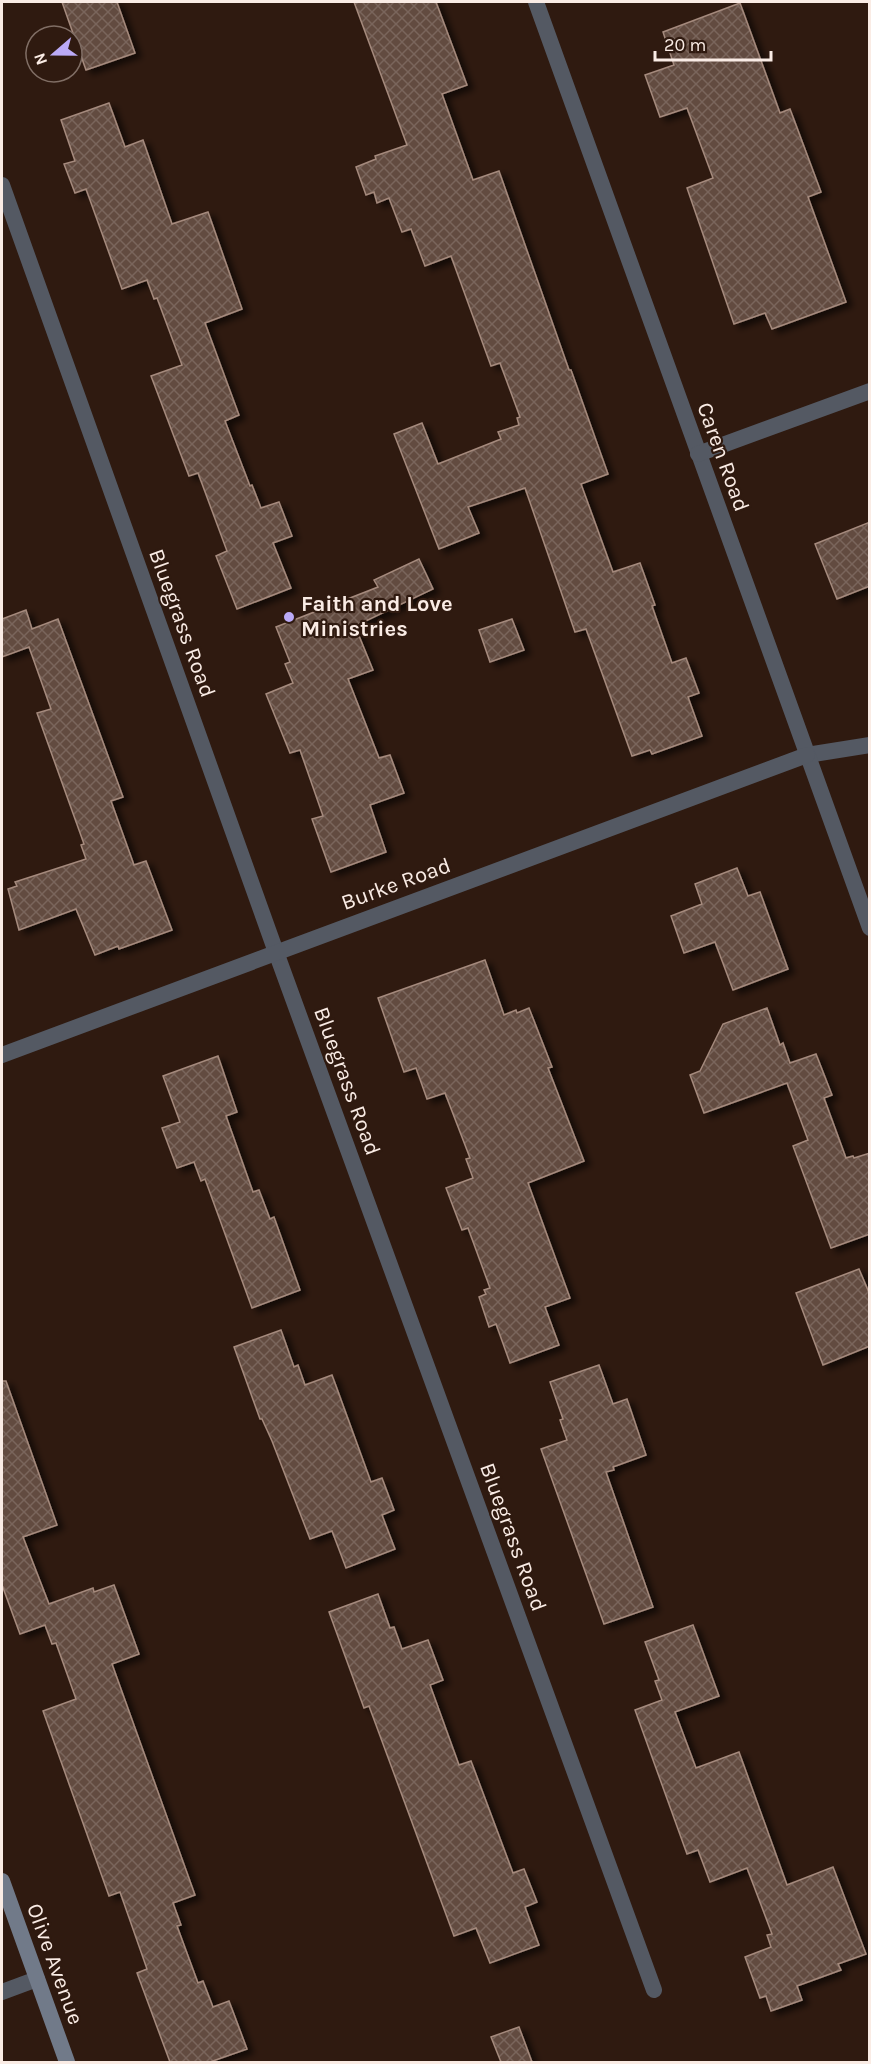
<svg xmlns="http://www.w3.org/2000/svg" width="871" height="2064" font-family="Karla,sans-serif">
<style>
.building{fill:url(#building-cross-hatch);stroke:#a58a7d;stroke-width:1.5;filter:url(#shadow)}
.lines{fill:none;stroke-linecap:round;stroke-linejoin:round}
.service{stroke:#545963;stroke-width:16}
.minor{stroke:#545963;stroke-width:16}
.secondary{stroke:#717a89;stroke-width:16}
.poi-dot{fill:#bbaaf6;stroke:#2f1a10;stroke-width:2}
.labels{text-anchor:middle;dominant-baseline:central;stroke-width:4.5;stroke-linejoin:round;paint-order:stroke}
.street-label{font-size:22px;fill:#faece5;stroke:#2f1a10}
.poi-label{font-size:22px;font-weight:bold;fill:#faece5;stroke:#2f1a10;text-anchor:start}
</style>
<defs>
<pattern id="building-cross-hatch" width="8" height="8" patternUnits="userSpaceOnUse" patternTransform="scale(1.5)"><rect width="8" height="8" fill="#624b3f"/><path d="M0 0l8 8M0 8l8-8" fill="none" stroke="#79655b"/></pattern>
<filter id="shadow"><feDropShadow dx="6" dy="4" stdDeviation="3" flood-color="#0009"/></filter>
</defs>
<rect width="100%" height="100%" fill="#2f1a10"/>
<!-- building -->
<g class="building">
<path d="M62,2h55l18,51 -49,17z"/>
<path d="M354,2h82l31,83 -25,9 31,86 26,-9 70,199h2l37,104 -27,10 32,88 27,-9 15,42 -3,1 20,57 14,-5 13,35 -11,4 14,39 -50,18 -2,-4 -18,6 -46,-127 -11,3 -50,-144 -57,19 11,26 -40,16 -45,-115 28,-11 16,41 63,-25 -3,-7 21,-7 -2,-7 3,-1 -20,-54 -9,3 -40,-110 -26,10 -14,-37 -9,3 -13,-34 -12,5 -3,-11 -8,3 -10,-28 20,-8 -1,-3 32,-11z"/>
<path d="M740,3l40,110 10,-4 31,83 -13,5 38,105 -74,27 -7,-16 -31,11 -47,-136 26,-10 -26,-70 -27,9 -15,-42 29,-10 -11,-33z"/>
<path d="M109,103l16,44 18,-7 29,84 36,-12 34,97 -37,14 34,92 -14,6 25,65 2,-1 9,23 18,-6 13,34 -19,7 18,45 -54,21 -21,-53 11,-5 -29,-78 -9,3 -38,-100 31,-11 -25,-67 -3,1 -7,-19 -25,9 -36,-100 -11,4 -11,-29 11,-3 -14,-41z"/>
<path d="M870,522v64l-33,13 -22,-55z"/>
<path d="M419,559l14,30 -78,37 18,44 -25,9 31,79 11,-3 14,38 -34,12 16,47 -55,20 -19,-53 11,-3 -23,-66 -10,3 -24,-59 27,-11 -8,-19 5,-2 -14,-35 102,-40 -4,-7z"/>
<path d="M26,610l6,19 26,-10 65,178 -12,4 23,64 12,-4 26,69 -53,19 -1,-3 -23,9 -19,-46 -57,21 -11,-41 9,-3 -2,-4 71,-23 -5,-14 3,-1 -47,-131 14,-4 -22,-62 -27,10v-38z"/>
<path d="M512,619l12,31 -34,12 -11,-32z"/>
<path d="M737,868l11,28 12,-4 28,77 -55,21 -18,-48 -31,11 -13,-37 31,-12 -7,-20z"/>
<path d="M485,960l19,55 12,-5 1,3 12,-5 23,59 -4,1 36,93 -56,22 42,115 -25,9 14,38 -49,18 -14,-39 -7,3 -10,-30 7,-3 -2,-4 6,-2 -22,-60 -6,2 -16,-42 27,-10 -7,-19 4,-1 -25,-65 -18,6 -11,-31 -12,4 -26,-74z"/>
<path d="M767,1008l13,37 3,-2 7,20 26,-9 16,41 -8,3 22,60 7,-2 1,2 16,-5v81l-39,14 -38,-102 15,-6 -21,-57 -83,30 -14,-38 10,-4 23,-47z"/>
<path d="M218,1056l19,56 -11,4 27,76 6,-2 11,29 4,-2 26,73 -48,18 -47,-129 -4,2 -7,-19 -17,6 -15,-40 18,-6 -17,-46z"/>
<path d="M859,1269l11,26v51l-47,19 -27,-72z"/>
<path d="M281,1330l13,37 4,-2 7,20 27,-10 39,107 11,-4 12,32 -12,5 13,34 -49,19 -14,-37 -22,8 -38,-98 -10,-22h-2l-26,-72z"/>
<path d="M599,1365l14,39 14,-5 19,56 -33,12 1,3 -8,2 47,135 -49,17 -63,-175 26,-9 -7,-20 3,-1 -13,-37z"/>
<path d="M2,1381h4l51,144 -34,12 26,67 44,-16 1,4 20,-7 25,69 -27,10 83,231 -22,8 8,22 -4,1 21,57 5,-2 10,26 16,-6 18,48 -37,13h-40l-33,-89 10,-4 -27,-77 -11,4 -66,-185 33,-12 -20,-56 -4,1 -7,-19 -25,9 -18,-49z"/>
<path d="M378,1594l12,34 4,-1 8,22 26,-9 15,40 -13,5 29,80 12,-4 42,112 11,-4 13,33 -12,5 14,38 -49,18 -14,-35 -22,8 -85,-230 -5,2 -35,-96z"/>
<path d="M693,1625l26,71 -44,16 21,56 43,-16 48,133 46,-18 33,87 -28,10 3,6 -44,16 5,14 -31,11 -5,-15 -6,2 -15,-41 26,-10 -4,-12 5,-1 -25,-66 -37,14 -12,-32 -11,4 -52,-144 27,-10 -7,-19 4,-1 -14,-38z"/>
<path d="M519,2027l13,35h-31l-10,-25z"/>
</g>
<g class="lines">
<!-- service -->
<path class="service" d="M807,755l63,-10"/>
<!-- minor -->
<g class="minor">
<path d="M536,2l334,926"/>
<path d="M2,185l274,767 378,1038"/>
<path d="M698,454l172,-63"/>
<path d="M2,1055l805,-300"/>
<path d="M2,1992l35,-13"/>
</g>
<!-- secondary -->
<path class="secondary" d="M2,1881l65,181"/>
</g>
<!-- markers -->
<circle class="poi-dot" cx="289" cy="617" r="6"/>
<g class="labels">
<!-- street labels -->
<g class="street-label">
<text transform="translate(723 457) rotate(70)">Caren Road</text>
<text transform="translate(182 623) rotate(70)">Bluegrass Road</text>
<text transform="translate(396 884) rotate(-20)">Burke Road</text>
<text transform="translate(347 1081) rotate(70)">Bluegrass Road</text>
<text transform="translate(513 1537) rotate(70)">Bluegrass Road</text>
<text transform="translate(55 1964) rotate(70)">Olive Avenue</text>
</g>
<!-- poi labels -->
<g class="poi-label">
<text x="301" y="604">Faith and Love<tspan x="301" dy="25">Ministries</tspan></text>
</g>
</g>
<!-- border -->
<rect width="871" height="2064" fill="none" stroke="#faece5" stroke-width="6"/>
<!-- north arrow -->
<g transform="translate(54 54) rotate(250)"><circle r="28" fill="#2f1a10" stroke="#806e65" stroke-width="1.5"/>
<path d="M0-4.5L10 22L0 15L-10 22Z" fill="#bbaaf6"/>
<text y="-9" font-size="16" font-weight="bold" text-anchor="middle" fill="#faece5">N</text>
</g>
<!-- scale -->
<path d="M655 51v9h116v-9" fill="none" stroke="#faece5" stroke-width="3"/>
<text x="664" y="51" font-size="18" fill="#faece5" stroke="#2f1a10" stroke-width="4.5" paint-order="stroke">20 m</text>
</svg>
